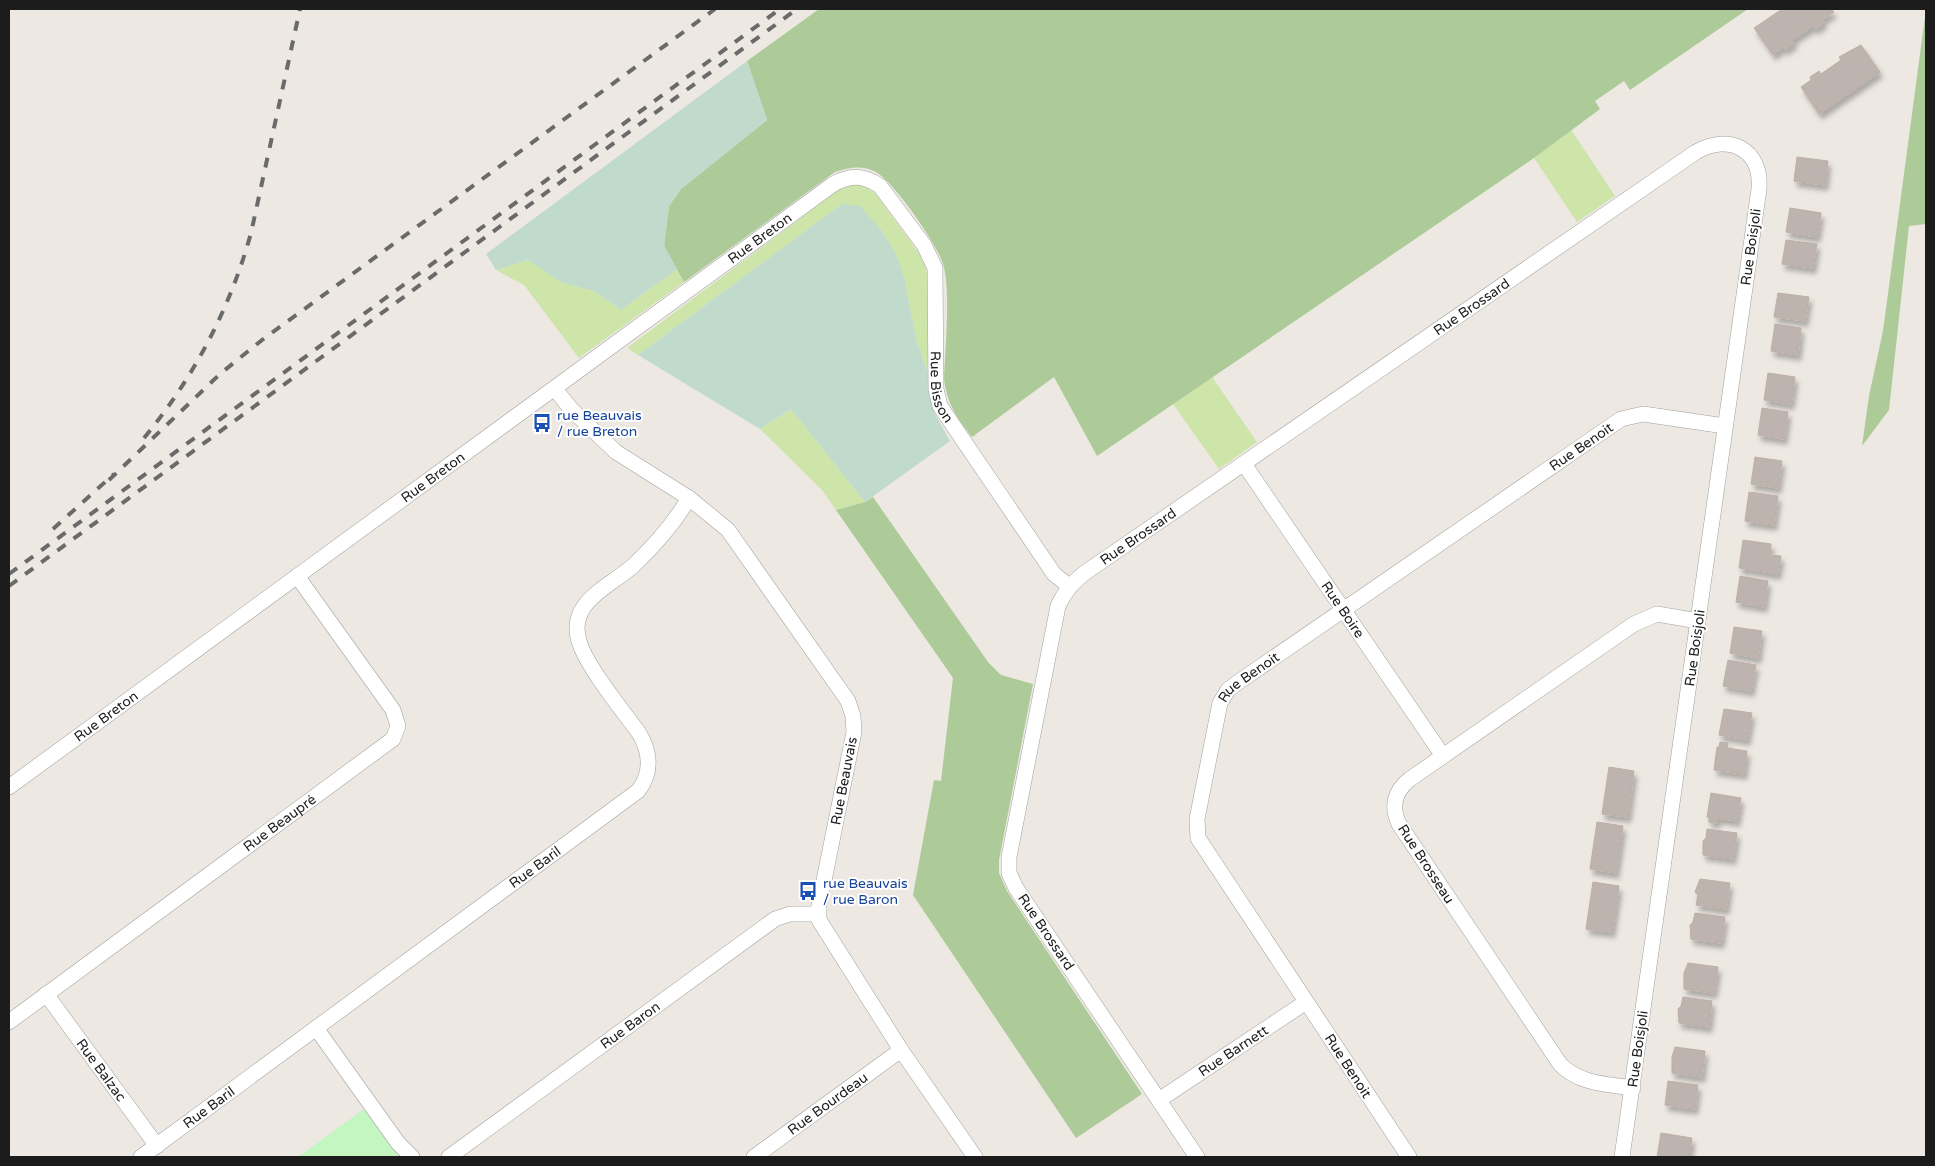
<svg xmlns="http://www.w3.org/2000/svg" width="1935" height="1166" font-family="'Varela Round',sans-serif">
<style>
.grass{fill:#cee5aa}
.forest{fill:#adca99}
.wetland{fill:#c0dacb}
.park{fill:#c3f6c1}
.building{fill:#bdb3af;stroke:#beaea6;filter:url(#shadow)}
.lines{fill:none;stroke-linecap:round;stroke-linejoin:round}
.minor-casing{stroke:#a0a0a0;stroke-width:16}
.minor{stroke:#fff;stroke-width:15}
.rail{stroke:#6a6a6a;stroke-width:4;stroke-dasharray:10 10;stroke-linecap:butt}
.labels{text-anchor:middle;dominant-baseline:central;stroke-width:4;stroke-linejoin:round;paint-order:stroke}
.street-label{font-size:14px;fill:#1c1c1c;stroke:#fff}
.transit-label{font-size:14px;fill:#164399;stroke:#fff;text-anchor:start}
</style>
<defs>
<filter id="shadow"><feDropShadow dx="3" dy="5.5" stdDeviation="2.5" flood-color="#0004"/></filter>
</defs>
<rect width="100%" height="100%" fill="#ede8e2"/>
<!-- grass -->
<g class="grass">
<path d="M1570,128l45,68 -38,26 -43,-64z"/>
<path d="M854,184l11,3 10,6 38,52 12,18 3,16v94l-12,-34 -12,-62 -62,-73 -204,151 -11,-7 214,-160z"/>
<path d="M528,260l35,23 31,8 27,19 56,-41 7,13 -105,76 -55,-73 -28,-15z"/>
<path d="M1212,377l45,65 -38,27 -46,-65z"/>
<path d="M791,409l74,93 -29,8 -14,-20 -62,-61z"/>
</g>
<!-- forest -->
<g class="forest">
<path d="M819,9h929l-118,81 -6,-9 -29,20 5,8 -66,49 -437,298 -43,-79 -82,60c-15,-19 -25,-33 -28,-58 1,-29 7,-89 -1,-115 -6,-20 -49,-82 -67,-92 -14,-7 -26,-5 -41,0l-151,110 -20,-36 5,-40 12,-17 86,-69 -20,-59z"/>
<path d="M1926,9v215l-17,2 -20,184 -27,36 7,-50 14,-65z"/>
<path d="M873,497l115,165 13,13 32,9 -34,176v13l8,18 135,203 -66,44 -163,-243 21,-115 7,1 12,-103 -117,-168 29,-8z"/>
</g>
<!-- wetland -->
<g class="wetland">
<path d="M747,61l20,59 -86,69 -12,17 -5,40 13,23 -56,41 -27,-19 -31,-8 -35,-23 -32,10 -10,-16z"/>
<path d="M842,204l18,2 21,24 14,22 9,25 12,62 12,34 1,22 6,19 15,27 -85,61 -74,-93 -31,20 -122,-74z"/>
</g>
<!-- park -->
<path class="park" d="M364,1109l35,48h-101z"/>
<!-- building -->
<g class="building">
<path d="M1782,9h49l3,3 -12,8 2,3 -9,6 -2,-3 -21,14 3,3 -5,3 -5,4 -2,-3 -10,8 -19,-27z"/>
<path d="M1861,45l19,27 -61,42 -18,-27 10,-7 -1,-3 9,-6 2,3 20,-14 -2,-3z"/>
<path d="M1797,157l31,4 -3,24 -31,-4z"/>
<path d="M1790,208l31,5 -4,24 -31,-5z"/>
<path d="M1786,240l31,4 -4,24 -31,-4z"/>
<path d="M1778,293l31,4 -4,24 -31,-4z"/>
<path d="M1775,324l26,4 -3,27 -27,-4z"/>
<path d="M1768,373l27,4 -4,27 -27,-4z"/>
<path d="M1762,408l26,4 -4,27 -26,-4z"/>
<path d="M1755,457l27,4 -4,27 -27,-4z"/>
<path d="M1749,492l29,4 -4,29 -29,-4z"/>
<path d="M1743,540l28,4 -1,11 11,1 -3,18 -39,-6z"/>
<path d="M1740,576l28,5 -4,26 -28,-5z"/>
<path d="M1734,627l28,4 -4,27 -28,-5z"/>
<path d="M1728,660l28,5 -5,26 -28,-5z"/>
<path d="M1724,709l28,4 -5,27 -28,-5z"/>
<path d="M1720,742l8,1 -1,5 20,3 -3,23 -30,-4 3,-23h2z"/>
<path d="M1609,767l25,4 -6,46 -26,-3z"/>
<path d="M1711,793l30,5 -4,23 -20,-3v5l-8,-1v-5h-2z"/>
<path d="M1597,822l26,4 -7,47 -26,-4z"/>
<path d="M1707,829l30,4 -4,26 -30,-4v-14l3,-3z"/>
<path d="M1700,879l30,4 -4,26 -30,-4 2,-10 -3,-3z"/>
<path d="M1593,882l26,4 -7,46 -26,-3z"/>
<path d="M1695,913l30,4 -4,26 -30,-4 -1,-14 3,-3z"/>
<path d="M1688,963l30,4 -4,26 -30,-4v-16z"/>
<path d="M1683,997l29,4 -3,26 -30,-4 -1,-14 3,-3z"/>
<path d="M1675,1047l30,4 -3,26 -30,-4v-16z"/>
<path d="M1668,1081l30,4 -3,24 -30,-4z"/>
<path d="M1661,1133l31,5 -3,19h-32z"/>
</g>
<g class="lines">
<!-- minor casing -->
<g class="minor-casing">
<g id="minor">
<path d="M555,389l16,20 45,43 73,46 39,32 120,171 5,15 1,16 -35,173v15l82,130 74,107"/>
<path id="s1" d="M1244,464l199,292"/>
<path id="s2" d="M9,787l823,-602c18,-11 31,-10 48,1l44,59 11,23 1,121 4,17 114,168 15,12"/>
<path id="s3" d="M46,994l111,152"/>
<path id="s4" d="M9,1022l384,-283 5,-13 -5,-16 -96,-134"/>
<path d="M316,1028l82,115 14,14"/>
<path d="M1633,1088c-26,-4 -54,-4 -73,-24l-161,-240c-8,-17 -5,-33 11,-45l224,-155 23,-10 41,7"/>
<path id="s5" d="M1159,1100l147,-98"/>
<path id="s6" d="M141,1157l497,-366c14,-18 13,-38 1,-58 -16,-22 -51,-65 -59,-89 -15,-41 29,-57 53,-78 20,-19 42,-44 56,-68"/>
<path id="s7" d="M449,1157l326,-238 15,-5h28"/>
<path id="s8" d="M754,1157l147,-107"/>
<path id="s9" d="M1197,1157l-181,-269 -7,-15v-16l49,-251c7,-15 15,-24 28,-34l610,-420c33,-19 66,-3 63,37l-137,968"/>
<path id="s10" d="M1409,1157l-211,-319 -1,-19 23,-116 8,-13 9,-7 384,-264 22,-5 82,12"/>
</g>
</g>
<!-- minor -->
<use href="#minor" class="minor"/>
<!-- rail -->
<g class="rail">
<path d="M144,438c50,-61 86,-129 107,-205l49,-224"/>
<path d="M109,480l111,-106 42,-34 453,-331"/>
<path d="M53,529l61,-55"/>
<path d="M9,574l771,-565"/>
<path d="M9,586l788,-577"/>
</g>
</g>
<!-- icons -->
<defs>
<g id="bus-bare" transform="scale(1.5)"><path d="M-5-6H5V4H4V6H2V4H-2V6H-4V4H-5ZM-3.5-4V0h7V-4ZM-3.5 1.2v1.5H-2V1.2ZM2 1.2v1.5H3.5V1.2Z" fill="#1a4fb4" stroke="#fff" stroke-width="2.5" paint-order="stroke"/></g>
</defs>
<g fill-rule="evenodd">
<use href="#bus-bare" x="542" y="423"/>
<use href="#bus-bare" x="808" y="891"/>
</g>
<g class="labels">
<!-- street labels -->
<g class="street-label">
<text stroke="none"><textPath href="#s2" startOffset="930">Rue Breton</textPath></text>
<text transform="translate(1751 247) rotate(-82)">Rue Boisjoli</text>
<text stroke="none"><textPath href="#s9" startOffset="1125">Rue Brossard</textPath></text>
<text stroke="none"><textPath href="#s2" startOffset="1290">Rue Bisson</textPath></text>
<text stroke="none"><textPath href="#s10" startOffset="964">Rue Benoit</textPath></text>
<text stroke="none"><textPath href="#s2" startOffset="525">Rue Breton</textPath></text>
<text stroke="none"><textPath href="#s9" startOffset="720">Rue Brossard</textPath></text>
<text stroke="none"><textPath href="#s1" startOffset="176">Rue Boire</textPath></text>
<text transform="translate(1695 648) rotate(-82)">Rue Boisjoli</text>
<text stroke="none"><textPath href="#s10" startOffset="559">Rue Benoit</textPath></text>
<text stroke="none"><textPath href="#s2" startOffset="120">Rue Breton</textPath></text>
<text transform="translate(844 781) rotate(-79)">Rue Beauvais</text>
<text stroke="none"><textPath href="#s4" startOffset="336">Rue Beaupré</textPath></text>
<text transform="translate(1426 864) rotate(57)">Rue Brosseau</text>
<text stroke="none"><textPath href="#s6" startOffset="489">Rue Baril</textPath></text>
<text transform="translate(1046 932) rotate(56)">Rue Brossard</text>
<text stroke="none"><textPath href="#s7" startOffset="224">Rue Baron</textPath></text>
<text transform="translate(1638 1049) rotate(-82)">Rue Boisjoli</text>
<text stroke="none"><textPath href="#s5" startOffset="89">Rue Barnett</textPath></text>
<text transform="translate(1348 1066) rotate(57)">Rue Benoit</text>
<text stroke="none"><textPath href="#s3" startOffset="94">Rue Balzac</textPath></text>
<text stroke="none"><textPath href="#s8" startOffset="91">Rue Bourdeau</textPath></text>
<text stroke="none"><textPath href="#s6" startOffset="84">Rue Baril</textPath></text>
</g>
<!-- transit labels -->
<g class="transit-label">
<text x="557" y="415">rue Beauvais<tspan x="557" dy="16">/ rue Breton</tspan></text>
<text x="823" y="883">rue Beauvais<tspan x="823" dy="16">/ rue Baron</tspan></text>
</g>
</g>
<!-- border -->
<rect width="1935" height="1166" fill="none" stroke="#1c1c1c" stroke-width="20"/>
</svg>
